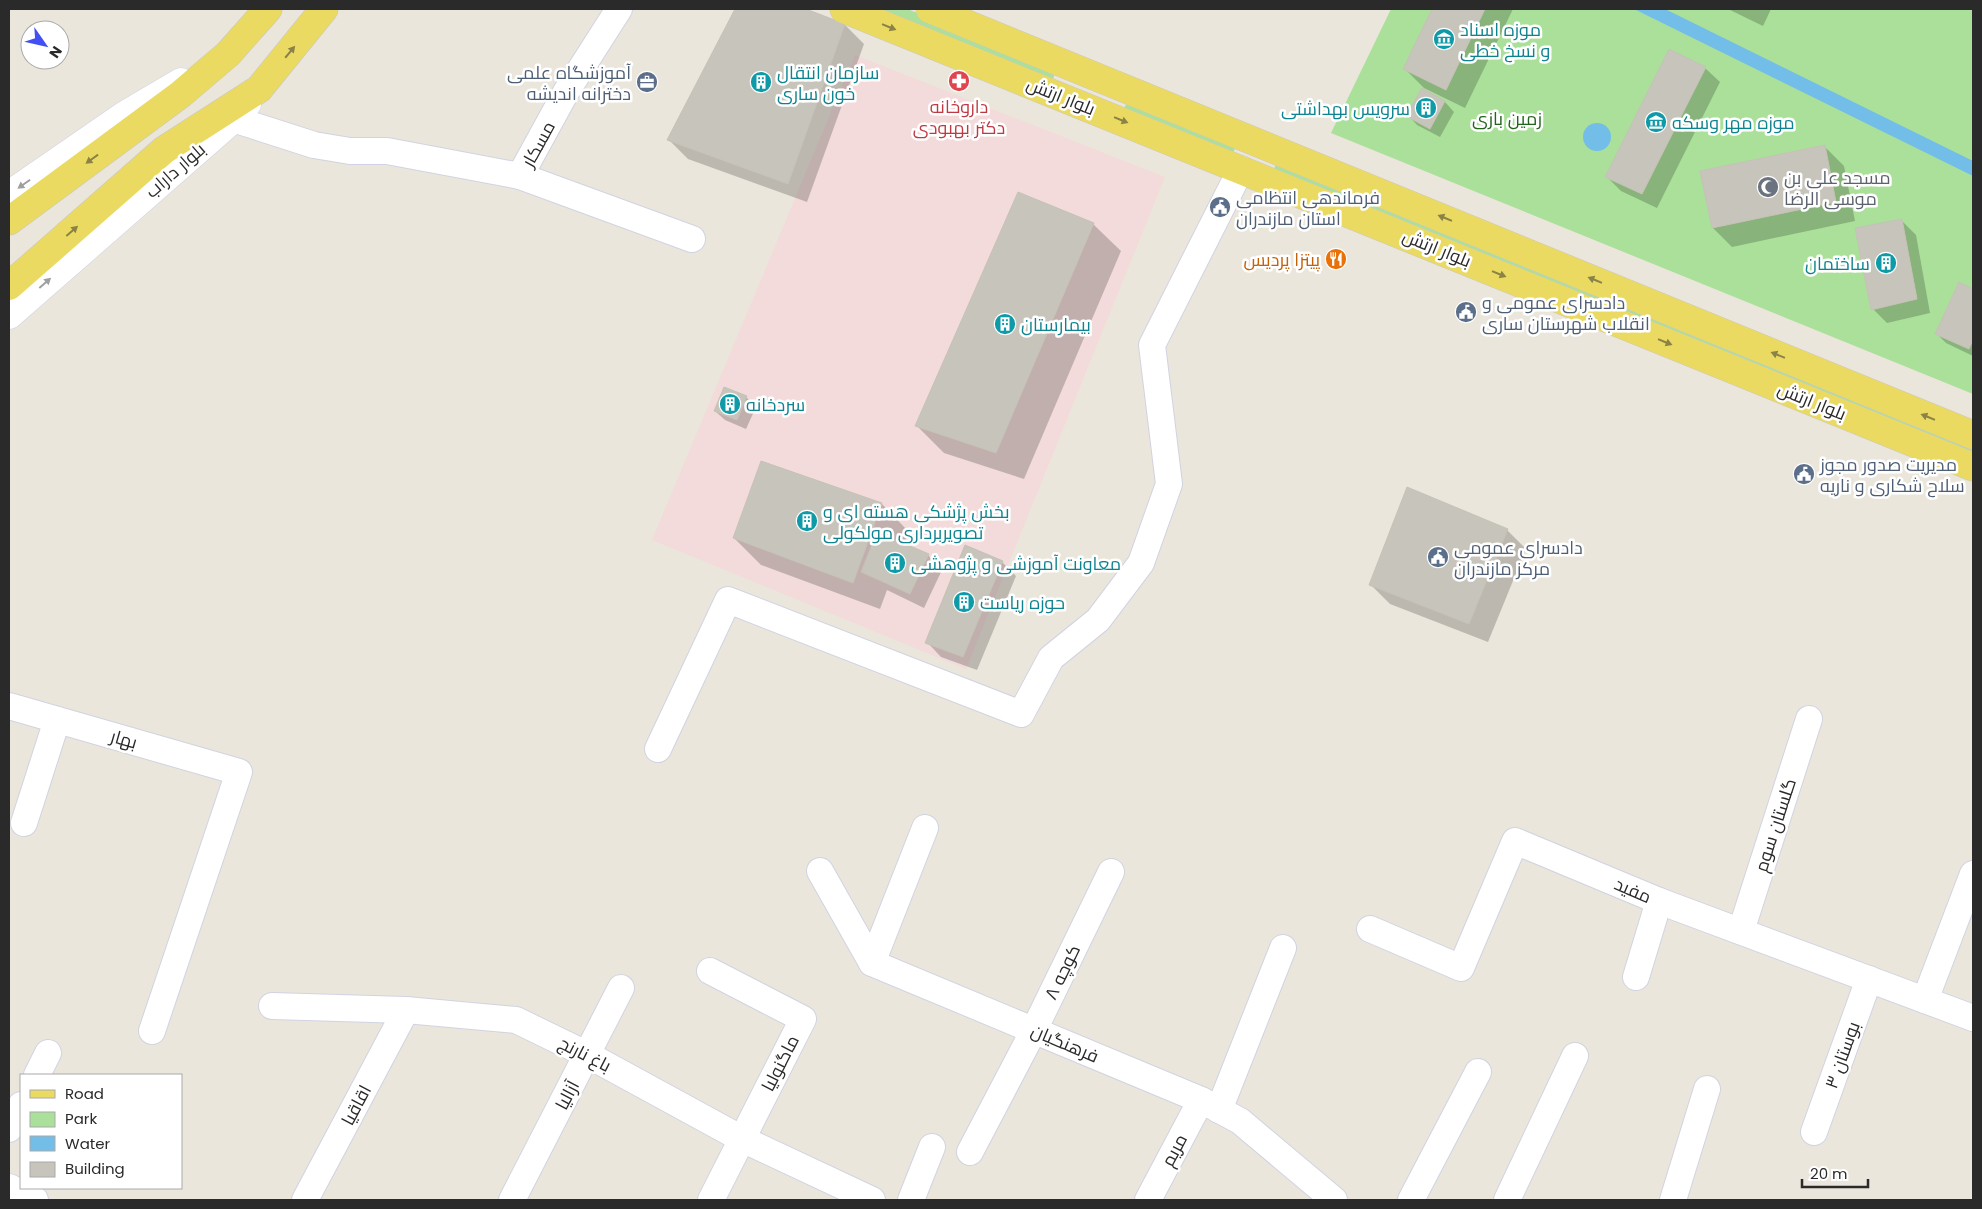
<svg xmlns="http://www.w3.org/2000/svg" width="1982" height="1209" font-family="Poppins,Cairo,sans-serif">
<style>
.medical{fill:#f2dbda}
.green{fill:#aae09a}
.water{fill:#73bde9}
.shadow{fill:#0003}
.building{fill:#c7c4bb;stroke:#c6c2b6}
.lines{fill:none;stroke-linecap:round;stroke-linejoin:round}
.street-casing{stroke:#d1d3e2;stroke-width:28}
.secondary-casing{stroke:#d1d3e2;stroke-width:29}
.primary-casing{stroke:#c8c8c8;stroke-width:29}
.street{stroke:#fff;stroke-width:26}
.secondary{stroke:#fff;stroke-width:28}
.primary{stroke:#ebda61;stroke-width:28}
.oneway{fill:#8a8246}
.oneway2{fill:#9f9f9f}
.labels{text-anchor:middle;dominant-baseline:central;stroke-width:5;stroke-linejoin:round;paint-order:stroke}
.culture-label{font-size:18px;fill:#0d838f;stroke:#fff;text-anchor:start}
.service-label{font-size:18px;fill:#4e5e75;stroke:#fff;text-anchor:start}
.street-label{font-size:18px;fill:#2a2a2a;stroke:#fff}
.health-label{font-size:18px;fill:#be3a42;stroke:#fff}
.park-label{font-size:18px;fill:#23641d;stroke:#fff}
.worship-label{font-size:18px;fill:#5b616d;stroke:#fff;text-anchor:start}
.food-label{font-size:18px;fill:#c56008;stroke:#fff;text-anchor:end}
</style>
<rect width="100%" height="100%" fill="#ebe6dc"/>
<!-- medical -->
<path class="medical" d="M855,55l310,122 -199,492 -314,-129z"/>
<!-- green -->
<g class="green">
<path d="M867,9h40l151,56 -6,17z"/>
<path d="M1391,9h582v385l-642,-261z"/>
<path d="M1131,97l107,45 -6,13 -108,-47z"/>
<path d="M1279,158l694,283v15l-701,-283z"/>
</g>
<!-- water -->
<g class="water">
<path d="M1634,9h31l308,152v15z"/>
<circle cx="1597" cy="137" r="14"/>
</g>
<!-- shadow -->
<g class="shadow">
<path d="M736,9h66l43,16 19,19 -57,158 -119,-43 -19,-19z"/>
<path d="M1434,9h79l-48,99 -41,-20 -19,-19z"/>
<path d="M1728,9h43l-8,17z"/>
<path d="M1705,68l15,14 -63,126 -36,-17 -14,-14z"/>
<path d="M1423,90l22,12 9,10 -14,25 -23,-12 -9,-10z"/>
<path d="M1825,147l19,19 11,55 -123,26 -19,-19z"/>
<path d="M1901,220l15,15 14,78 -43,10 -14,-14z"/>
<path d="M1093,224l28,27 -97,228 -80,-26 -28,-28z"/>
<path d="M1960,284l13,6v66l-27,-13 -9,-9z"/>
<path d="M746,397l10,10 -10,22 -21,-9 -10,-9z"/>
<path d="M882,504l27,28 -5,13 24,10 14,15 -18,38 -37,-18 -7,19 -119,-44 -27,-27z"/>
<path d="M1507,530l19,19 -38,93 -98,-38 -19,-19z"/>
<path d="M1002,562l14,14 -39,94 -36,-13 -14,-15z"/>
</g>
<!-- building -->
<g class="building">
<path d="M735,9h71l39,15 -57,160 -121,-44z"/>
<path d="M1432,9h53l-39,81 -43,-21z"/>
<path d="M1669,49l37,18 -64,127 -37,-17z"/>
<path d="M1422,88l23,13 -15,28 -24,-13z"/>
<path d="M1825,145l11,57 -124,26 -12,-57z"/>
<path d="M1018,192l76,31 -98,230 -81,-27z"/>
<path d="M1902,219l15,80 -46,11 -16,-82z"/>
<path d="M1959,282l14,7v51l-4,9 -34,-15z"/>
<path d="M724,387l23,9 -10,24 -23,-9z"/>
<path d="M761,461l121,42 -29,80 -120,-45z"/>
<path d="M1407,487l101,42 -39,95 -100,-39z"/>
<path d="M877,532l52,22 -19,40 -49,-22z"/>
<path d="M965,545l38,16 -40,96 -38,-14z"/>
</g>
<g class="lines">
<!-- street casing -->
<g class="street-casing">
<g id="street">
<path d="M619,9l-53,83 -46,84 172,63"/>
<path d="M233,119l81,26 36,6h37l133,25"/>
<path d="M9,706l230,66 -87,259"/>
<path d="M658,749l70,-149 293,114 30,-56 47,-38 43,-57 28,-79 -17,-139 89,-176"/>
<path d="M24,823l33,-103"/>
<path d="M820,871l52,92 329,137 39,21 94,79"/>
<path d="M1370,929l91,39 54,-127 144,60 314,117"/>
<path d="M1741,931l68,-212"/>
<path d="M872,963l53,-135"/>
<path d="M710,971l93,48 -92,181"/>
<path d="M1636,977l23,-76"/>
<path d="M1925,1000l48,-126"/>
<path d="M272,1006l134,4 110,10 72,35 154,84 130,61"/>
<path d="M37,1075l11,-22"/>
<path d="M1219,1110l64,-162"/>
<path d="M9,1129l12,-24"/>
<path d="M1814,1132l55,-153"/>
<path d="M970,1152l64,-122 77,-158"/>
<path d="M9,1187l26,13"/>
<path d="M305,1200l101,-190"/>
<path d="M512,1200l109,-212"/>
<path d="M911,1200l21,-53"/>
<path d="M1148,1200l53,-100"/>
<path d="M1411,1200l67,-128"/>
<path d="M1507,1200l68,-144"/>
<path d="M1673,1200l34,-111"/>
</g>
</g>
<!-- secondary casing -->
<g class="secondary-casing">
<g id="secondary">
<path d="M9,195l116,-80 56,-33"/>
<path d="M9,315l224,-196 14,-15"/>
</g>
</g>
<!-- primary casing -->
<g class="primary-casing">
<g id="primary">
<path d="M844,9l1129,458"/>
<path d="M930,9l1043,426"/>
<path d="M9,221l172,-127 47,-40 40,-45"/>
<path d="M9,286l155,-136 95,-61 65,-80"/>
</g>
</g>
<!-- street -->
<use href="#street" class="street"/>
<!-- secondary -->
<use href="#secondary" class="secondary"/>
<!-- primary -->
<use href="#primary" class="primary"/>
</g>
<!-- one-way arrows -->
<defs><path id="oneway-solid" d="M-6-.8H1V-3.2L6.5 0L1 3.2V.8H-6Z" transform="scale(1.25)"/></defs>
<g class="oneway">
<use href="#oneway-solid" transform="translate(889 27) rotate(22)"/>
<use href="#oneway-solid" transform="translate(290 52) rotate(-50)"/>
<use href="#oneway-solid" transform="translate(1121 120) rotate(22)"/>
<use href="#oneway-solid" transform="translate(92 159) rotate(144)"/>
<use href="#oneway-solid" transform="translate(1445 218) rotate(-158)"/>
<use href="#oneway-solid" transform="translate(72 231) rotate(-41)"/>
<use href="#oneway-solid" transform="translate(1499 274) rotate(22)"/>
<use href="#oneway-solid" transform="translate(1595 280) rotate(-158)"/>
<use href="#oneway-solid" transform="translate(1665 342) rotate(22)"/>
<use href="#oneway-solid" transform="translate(1778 355) rotate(-158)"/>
<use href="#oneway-solid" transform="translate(1928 417) rotate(-158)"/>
</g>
<g class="oneway2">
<use href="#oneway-solid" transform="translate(24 184) rotate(145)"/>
<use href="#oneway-solid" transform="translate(45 283) rotate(-41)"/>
</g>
<!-- icons -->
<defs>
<g id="museum-disc" transform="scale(1.125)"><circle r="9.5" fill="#0f9aa8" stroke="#fff"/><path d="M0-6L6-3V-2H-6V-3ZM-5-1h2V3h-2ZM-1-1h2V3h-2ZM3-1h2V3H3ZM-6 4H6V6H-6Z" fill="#fff"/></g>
<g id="pharmacy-disc" transform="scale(1.125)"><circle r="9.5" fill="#e0444e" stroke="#fff"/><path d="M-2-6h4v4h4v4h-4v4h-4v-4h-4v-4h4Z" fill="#fff"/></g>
<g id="office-disc" transform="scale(1.125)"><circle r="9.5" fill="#5c6f8a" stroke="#fff"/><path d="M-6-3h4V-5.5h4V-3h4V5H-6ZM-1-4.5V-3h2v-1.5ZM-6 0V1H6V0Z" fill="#fff"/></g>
<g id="building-disc" transform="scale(1.125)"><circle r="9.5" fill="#0f9aa8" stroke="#fff"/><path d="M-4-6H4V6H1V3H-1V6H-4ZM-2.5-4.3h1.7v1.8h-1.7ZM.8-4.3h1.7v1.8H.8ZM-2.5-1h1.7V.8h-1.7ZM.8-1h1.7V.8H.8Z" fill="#fff"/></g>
<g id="mosque-disc" transform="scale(1.125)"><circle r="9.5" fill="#6b7280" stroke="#fff"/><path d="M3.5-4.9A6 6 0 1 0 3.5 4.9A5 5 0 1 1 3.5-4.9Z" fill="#fff"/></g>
<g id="civic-disc" transform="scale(1.125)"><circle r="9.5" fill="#5c6f8a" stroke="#fff"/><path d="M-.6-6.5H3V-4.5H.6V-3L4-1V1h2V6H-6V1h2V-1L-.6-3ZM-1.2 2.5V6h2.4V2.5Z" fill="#fff"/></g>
<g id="restaurant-disc" transform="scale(1.125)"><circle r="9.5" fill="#e8710a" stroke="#fff"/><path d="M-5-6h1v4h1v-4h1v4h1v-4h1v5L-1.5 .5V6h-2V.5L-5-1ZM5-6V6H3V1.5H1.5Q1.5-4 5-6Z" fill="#fff"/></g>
</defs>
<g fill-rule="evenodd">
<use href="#museum-disc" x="1444" y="39"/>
<use href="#pharmacy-disc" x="959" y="81"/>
<use href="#office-disc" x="647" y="82"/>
<use href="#building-disc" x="761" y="82"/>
<use href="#building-disc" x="1426" y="108"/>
<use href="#museum-disc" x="1656" y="122"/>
<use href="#mosque-disc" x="1768" y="187"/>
<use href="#civic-disc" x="1220" y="207"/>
<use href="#restaurant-disc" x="1336" y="259"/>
<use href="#building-disc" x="1886" y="263"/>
<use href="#civic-disc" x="1466" y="312"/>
<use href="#building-disc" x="1005" y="324"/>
<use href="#building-disc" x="730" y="404"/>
<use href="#civic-disc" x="1804" y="474"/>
<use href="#building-disc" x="807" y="521"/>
<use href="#civic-disc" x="1438" y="557"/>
<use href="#building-disc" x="895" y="563"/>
<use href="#building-disc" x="964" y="602"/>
</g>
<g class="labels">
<!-- culture labels -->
<g class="culture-label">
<text x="1460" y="29">موزه اسناد<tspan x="1460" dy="21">و نسخ خطی</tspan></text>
<text x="777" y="72">سازمان انتقال<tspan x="777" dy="21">خون ساری</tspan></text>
<text x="1410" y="108" text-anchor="end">سرویس بهداشتی</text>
<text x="1672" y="122">موزه مهر وسکه</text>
<text x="1870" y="263" text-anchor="end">ساختمان</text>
<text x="1021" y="324">بیمارستان</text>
<text x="746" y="404">سردخانه</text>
<text x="823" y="511">بخش پژشکی هسته ای و<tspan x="823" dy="21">تصویربرداری مولکولی</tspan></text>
<text x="911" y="563">معاونت آموزشی و پژوهشی</text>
<text x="980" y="602">حوزه ریاست</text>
</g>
<!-- service labels -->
<g class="service-label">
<text x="631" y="72" text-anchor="end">آموزشگاه علمی<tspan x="631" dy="21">دخترانه اندیشه</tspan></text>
<text x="1236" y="197">فرماندهی انتظامی<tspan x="1236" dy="21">استان مازندران</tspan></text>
<text x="1482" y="302">دادسرای عمومی و<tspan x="1482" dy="21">انقلاب شهرستان ساری</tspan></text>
<text x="1820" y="464">مدیریت صدور مجوز<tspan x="1820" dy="21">سلاح شکاری و ناریه</tspan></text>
<text x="1454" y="547">دادسرای عمومی<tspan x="1454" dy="21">مرکز مازندران</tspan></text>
</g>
<!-- street labels -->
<g class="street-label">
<text transform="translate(1061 96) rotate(22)">بلوار ارتش</text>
<text transform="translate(538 144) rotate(-61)">مسکار</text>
<text transform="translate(175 170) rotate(-41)">بلوار داراب</text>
<text transform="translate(1437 248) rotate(22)">بلوار ارتش</text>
<text transform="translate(1812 401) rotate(22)">بلوار ارتش</text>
<text transform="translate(124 739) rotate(16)">بهار</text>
<text transform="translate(1775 825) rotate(-72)">گلستان سوم</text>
<text transform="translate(1633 890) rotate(23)">مفید</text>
<text transform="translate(1062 972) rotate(-64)">کوچه ۸</text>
<text transform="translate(1065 1043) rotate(23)">فرهنگیان</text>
<text transform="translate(585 1054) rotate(27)">باغ نارنج</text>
<text transform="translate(1842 1055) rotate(-70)">بوستان ۳</text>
<text transform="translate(780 1063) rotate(-63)">ماگنولیا</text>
<text transform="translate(567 1095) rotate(-62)">آزالیا</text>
<text transform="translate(356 1105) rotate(-62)">اقاقیا</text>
<text transform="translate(1174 1150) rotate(-62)">مریم</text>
</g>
<!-- health labels -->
<g class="health-label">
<text x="959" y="106">داروخانه<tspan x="959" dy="21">دکتر بهبودی</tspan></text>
</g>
<!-- park labels -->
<g class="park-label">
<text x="1507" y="118">زمین بازی</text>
</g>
<!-- worship labels -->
<g class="worship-label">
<text x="1784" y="177">مسجد علی بن<tspan x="1784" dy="21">موسی الرضا</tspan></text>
</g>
<!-- food labels -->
<g class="food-label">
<text x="1320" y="259">پیتزا پردیس</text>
</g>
</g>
<!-- border -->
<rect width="1982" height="1209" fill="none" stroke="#2a2a2a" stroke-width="20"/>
<!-- legend -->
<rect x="20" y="1074" width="162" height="115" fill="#ffffff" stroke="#aaaaaa"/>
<rect x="30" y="1090" width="25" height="8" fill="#ebda61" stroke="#aaaaaa"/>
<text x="65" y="1099" font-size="15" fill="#2a2a2a">Road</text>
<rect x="30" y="1112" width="25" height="15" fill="#aae09a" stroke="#aaaaaa"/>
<text x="65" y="1124" font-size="15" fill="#2a2a2a">Park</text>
<rect x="30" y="1136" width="25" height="15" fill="#73bde9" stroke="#aaaaaa"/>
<text x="65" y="1149" font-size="15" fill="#2a2a2a">Water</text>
<rect x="30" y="1162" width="25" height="15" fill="#c7c4bb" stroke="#aaaaaa"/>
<text x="65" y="1174" font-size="15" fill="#2a2a2a">Building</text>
<!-- north arrow -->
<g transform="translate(45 45) rotate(124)"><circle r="24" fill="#ffffff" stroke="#aaaaaa"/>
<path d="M0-4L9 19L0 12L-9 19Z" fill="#424ff2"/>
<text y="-8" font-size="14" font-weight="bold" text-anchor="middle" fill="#2a2a2a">N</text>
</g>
<!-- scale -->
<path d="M1802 1179v8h66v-8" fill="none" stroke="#2a2a2a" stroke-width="2.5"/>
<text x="1810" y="1179" font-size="15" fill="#2a2a2a" stroke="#ffffff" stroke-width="4" paint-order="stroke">20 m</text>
</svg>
